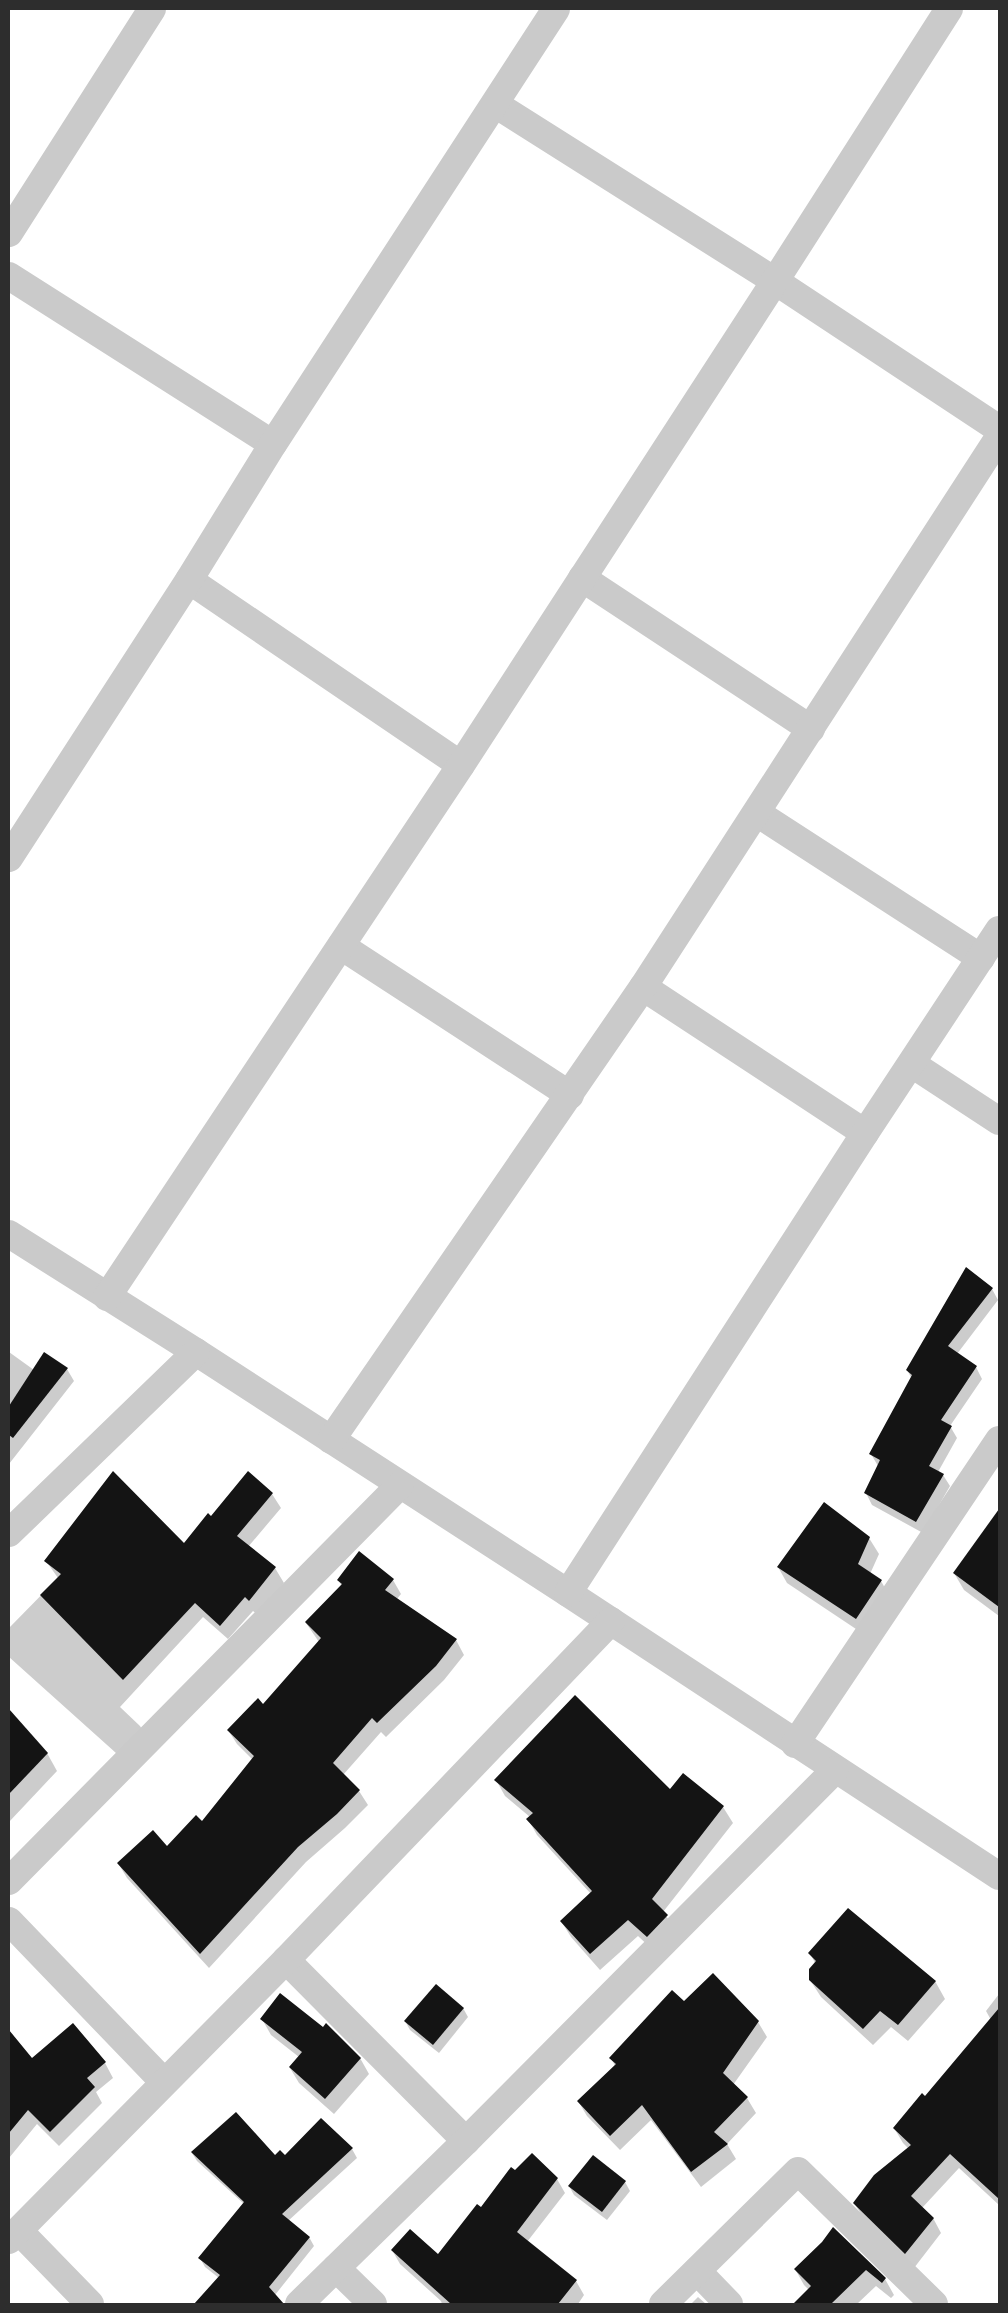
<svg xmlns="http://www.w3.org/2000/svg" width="1008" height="2313" font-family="Lato,sans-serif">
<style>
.shadow{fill:#0003}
.building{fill:#141414}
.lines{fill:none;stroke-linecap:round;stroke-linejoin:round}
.minor{stroke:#cacaca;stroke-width:28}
</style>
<rect width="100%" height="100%" fill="#fff"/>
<!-- shadow -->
<g class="shadow">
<path d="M992,1289l6,11 -41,54 19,13 6,12 -32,47 7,12 -19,34 5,3 7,11 -27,47 -51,-28 -6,-12 12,-27 -7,-12 41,-75 -5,-9z"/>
<path d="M9,1352l25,18 10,-16 23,15 7,12 -65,83z"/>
<path d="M272,1494l9,14 -33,39 27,21 9,15 -26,32 -5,-4 -25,28 -25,-22 -83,90 20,19 9,14 -23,22 -117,-105v-29l49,-50 -12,-17 138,-16 27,-27z"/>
<path d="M997,1514l2,1v101l-35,-26 -10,-17z"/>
<path d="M869,1538l10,16 -9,20 11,7 9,16 -25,38 -78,-52 -9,-16z"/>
<path d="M338,1580h55l8,14 -4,5 59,41 8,15 -20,25 -58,57 -5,-5 -38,43 16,16 9,14 -23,23 -39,34 -97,106 -82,-90 -9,-15 49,-15 36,-25 50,-63 -16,-16 -9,-14 36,-24 55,-64 -13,-19 36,-37z"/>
<path d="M9,1710l38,43 10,18 -48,51z"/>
<path d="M496,1780l175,11 52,16 10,16 -70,89 14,19 -21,22 -18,-17 -38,34 -29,-33 -10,-16 30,-27 -54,-59 -9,-16 2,-2 -25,-21z"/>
<path d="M810,1953l125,28 10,18 -37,42 -17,-14 -18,18 -52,-48 -11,-17 5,-17z"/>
<path d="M999,1994v211l-40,-37 -37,40 11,10 8,15 -27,35 -51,-51 -9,-14 55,-54 -6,-6 -9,-15 31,-31 66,-77 -5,-9z"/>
<path d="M684,2003l74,19 9,15 -34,48 14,13 9,15 -29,31 9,15 -35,28 -50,-67 -31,30 -33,-34 -9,-15 37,-35 -4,-8z"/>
<path d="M463,2008l5,9 -29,36 -29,-23 -5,-9z"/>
<path d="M262,2019l98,39 9,16 -35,40 -35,-31 -9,-15 9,-11 -28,-22z"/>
<path d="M20,2045l12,15 73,3 8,15 -17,14 6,11 -43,43 -22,-22 -28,34v-104z"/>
<path d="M352,2149l5,9 -69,63 21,16 5,9 -39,49 5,8 -65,1 -4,-3 8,-23 -14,-11 -5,-9 44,-54 -47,-43 -5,-8 93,4z"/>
<path d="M532,2154l25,25 8,14 -38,49 49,39 8,14 -6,9h-136l-1,-3 -41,-37 -8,-14 46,6z"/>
<path d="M625,2182l5,9 -23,29 -33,-25 -5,-9z"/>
<path d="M823,2243l62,36 9,16 -3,3 -15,-12 -19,18h-34l-19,-19 -9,-16z"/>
<path d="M698,2297l8,7h-15z"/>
</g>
<!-- building -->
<g class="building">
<path d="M966,1267l27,21 -45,58 29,20 -36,54 11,6 -23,40 15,8 -28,48 -52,-29 16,-33 -11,-6 43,-79 -6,-5z"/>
<path d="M44,1352l24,16 -55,70 -4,-3v-29z"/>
<path d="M113,1471l71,72 24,-30 3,3 37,-45 25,22 -36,43 39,31 -27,34 -4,-4 -25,29 -25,-23 -72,77 -83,-85 21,-21 -17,-13z"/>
<path d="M824,1502l46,35 -12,27 24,16 -26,39 -79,-52z"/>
<path d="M999,1509v98l-46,-34z"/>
<path d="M359,1551l35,28 -9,11 72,49 -21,27 -59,57 -5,-5 -39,45 27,27 -23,24 -39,33 -98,107 -83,-91 36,-33 14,16 29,-31 6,6 52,-65 -27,-26 31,-32 5,6 58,-66 -16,-16 37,-38 -5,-4z"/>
<path d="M575,1695l95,94 13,-16 41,33 -72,93 16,16 -21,22 -19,-17 -38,34 -30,-33 32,-30 -66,-72 7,-6 -39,-33z"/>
<path d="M9,1709l39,44 -39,41z"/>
<path d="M848,1908l88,73 -38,44 -18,-14 -17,18 -54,-49v-11l7,-8 -8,-8z"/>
<path d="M713,1973l46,48 -36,52 25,24 -34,35 14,12 -37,28 -49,-67 -32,31 -33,-35 39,-37 -7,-6 63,-68 12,11z"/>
<path d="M436,1984l28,24 -31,37 -29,-24z"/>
<path d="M280,1993l43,34 3,-4 35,35 -36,41 -36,-32 13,-15 -42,-33z"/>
<path d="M999,2008v191l-49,-45 -39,42 23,22 -29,36 -52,-51 21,-28 37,-30 -18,-17 29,-35 3,3z"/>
<path d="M73,2023l33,39 -19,16 8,9 -45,45 -22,-22 -19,23v-103l23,28z"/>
<path d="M236,2112l39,43 5,-5 5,5 36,-37 32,30 -71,66 28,23 -41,50 15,17h-90l26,-29 -22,-17 46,-56 -53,-50z"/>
<path d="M532,2153l26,25 -41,54 60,48 -19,24h-107l-60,-54 19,-21 28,25 39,-50 4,3 30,-40 4,3z"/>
<path d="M593,2155l33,26 -24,31 -34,-26z"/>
<path d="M833,2227l53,51 -4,5 -16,-13 -35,34h-38l18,-18 -17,-17 28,-27z"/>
</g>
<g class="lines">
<!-- minor -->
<g class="minor">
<path d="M495,104l280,177 224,148"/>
<path d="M9,233l143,-224"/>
<path d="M9,276l264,168"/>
<path d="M582,578l229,151"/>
<path d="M189,580l272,185"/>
<path d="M757,813l224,145"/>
<path d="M9,858l180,-278 84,-136 283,-435"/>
<path d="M341,946l229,149"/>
<path d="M643,987l222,146"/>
<path d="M912,1064l87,57"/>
<path d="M9,1234l187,118 372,241 431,283"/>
<path d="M107,1297l354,-532 314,-484 174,-272"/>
<path d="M331,1440l312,-453 356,-550"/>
<path d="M9,1533l187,-181"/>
<path d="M568,1593l297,-460 134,-203"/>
<path d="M795,1744l204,-304"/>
<path d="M9,1881l391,-396"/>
<path d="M9,1921l155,161"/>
<path d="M286,1960l180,181"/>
<path d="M19,2231l71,73"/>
<path d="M9,2240l277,-280 325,-339"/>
<path d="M336,2268l37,36"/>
<path d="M697,2271l32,33"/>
<path d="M299,2304l167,-163 369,-371"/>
<path d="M663,2304l135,-133 136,133"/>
</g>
</g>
<!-- border -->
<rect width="1008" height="2313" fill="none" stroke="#2d2d2d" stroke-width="20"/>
</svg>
